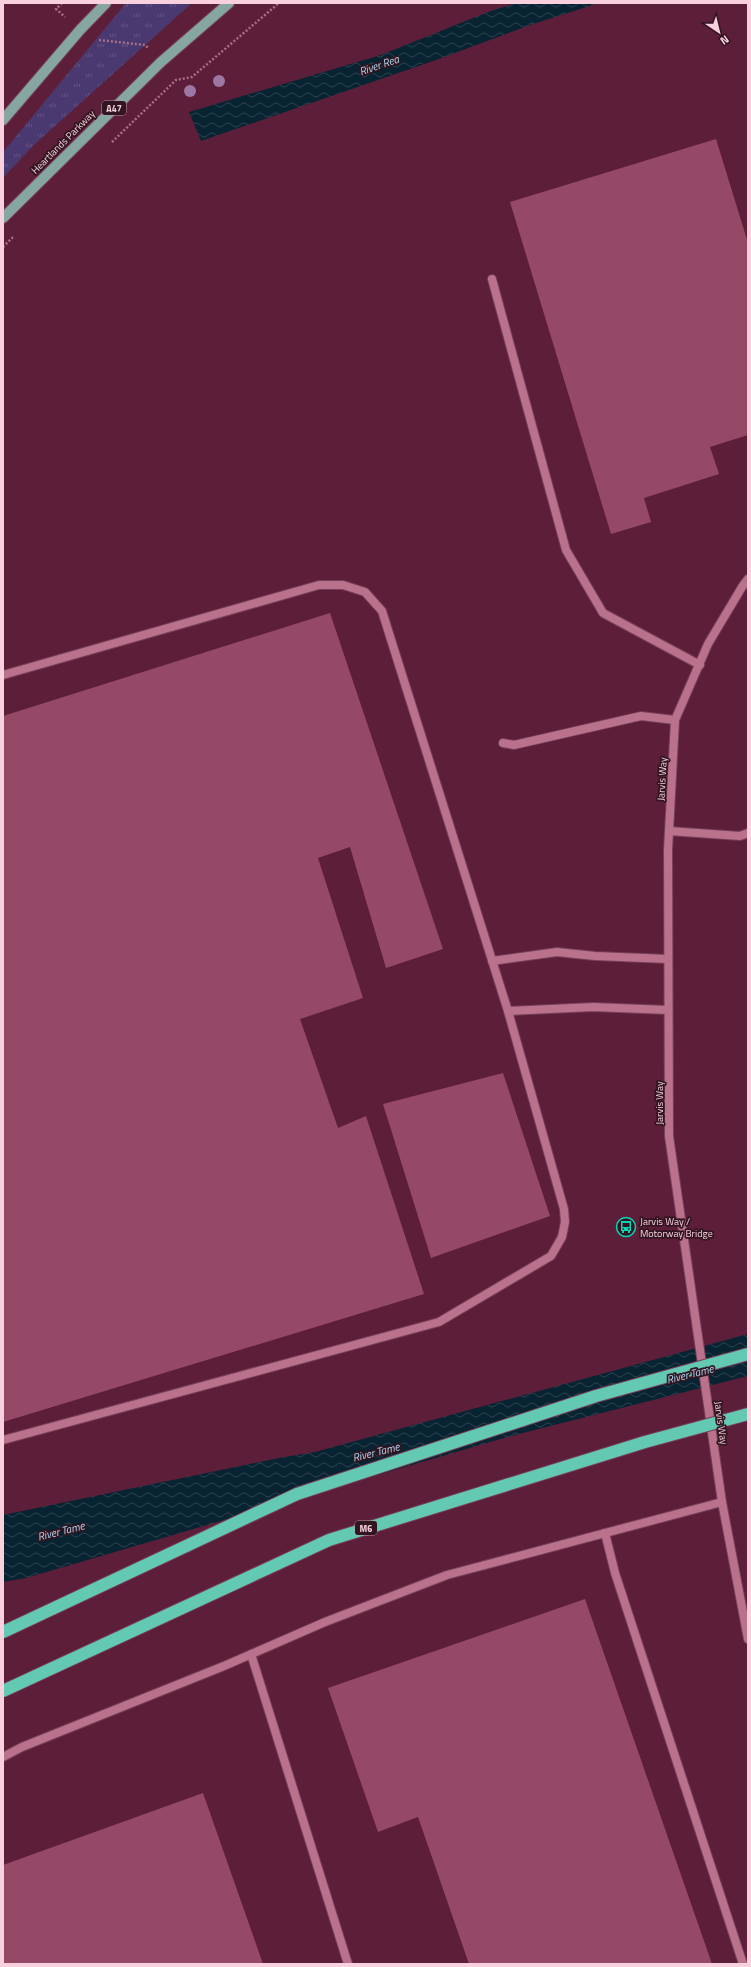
<svg xmlns="http://www.w3.org/2000/svg" width="751" height="1967" font-family="'Titillium Web',sans-serif">
<style>
.grass{fill:url(#grass-tufts)}
.water{fill:url(#water-waves)}
.building{fill:#954967}
.lines{fill:none;stroke-linecap:round;stroke-linejoin:round}
.lane-casing{stroke:#773f59;stroke-width:10}
.street-casing{stroke:#773f59;stroke-width:10}
.primary-casing{stroke:#773f59;stroke-width:12}
.path{stroke:#a57084;stroke-width:2.5;stroke-dasharray:2 2;stroke-linecap:butt}
.lane{stroke:#ba718b;stroke-width:8}
.street{stroke:#ba718b;stroke-width:8}
.primary{stroke:#86a6a2;stroke-width:10}
.highway-bridge-casing{stroke:#773f59;stroke-width:14;stroke-linecap:butt}
.highway-bridge{stroke:#63c9b2;stroke-width:12}
.tree{fill:#9d78a4}
.labels{text-anchor:middle;dominant-baseline:central;stroke-width:3.5;stroke-linejoin:round;paint-order:stroke}
.shield{fill:#311520;stroke:#bd98a4;stroke-width:1}
.shield-label{font-size:9px;font-weight:bold;fill:#f9d0dd}
.street-label{font-size:10px;fill:#f9d0dd;stroke:#311520}
.poi-label{font-size:10px;fill:#f9d0dd;stroke:#311520;text-anchor:start}
.water-label{font-size:11px;font-style:italic;fill:#b0d8f1;stroke:#311520}
</style>
<defs>
<pattern id="grass-tufts" width="24" height="20" patternUnits="userSpaceOnUse"><rect width="24" height="20" fill="#4a3870"/><path d="M3 7l-1-3M5 7V3M7 7l1-3M15 17l-1-3M17 17v-4M19 17l1-3" fill="none" stroke="#655484"/></pattern>
<pattern id="water-waves" width="16" height="10" patternUnits="userSpaceOnUse"><rect width="16" height="10" fill="#082332"/><path d="M0 5q4-4 8 0t8 0" fill="none" stroke="#2d424f"/></pattern>
</defs>
<rect width="100%" height="100%" fill="#5d1e39"/>
<!-- grass -->
<path class="grass" d="M126,3h66l-157,141 -32,34v-26z"/>
<!-- water -->
<g class="water">
<path d="M516,3h83l-69,22 -94,35 -235,81 -12,-29 192,-57 107,-43z"/>
<path d="M748,1334v42l-237,60 -485,142 -23,4v-67l276,-57 36,-6z"/>
</g>
<!-- building -->
<g class="building">
<path d="M716,139l32,104v192l-38,12 9,27 -75,24 7,24 -40,12 -101,-332z"/>
<path d="M330,613l113,336 -57,19 -36,-121 -32,11 45,140 -63,21 38,109 28,-12 58,178 -421,128v-706z"/>
<path d="M503,1073l47,143 -119,42 -48,-154z"/>
<path d="M585,1599l127,365h-243l-51,-147 -40,15 -50,-144z"/>
<path d="M203,1793l60,171h-260v-99z"/>
</g>
<g class="lines">
<!-- lane casing -->
<g class="lane-casing">
<g id="lane">
<path d="M492,279l74,271 37,63 97,52"/>
<path d="M3,675l316,-90h24l22,7 17,19 126,400 56,198 1,13 -3,15 -11,19 -112,66 -436,118"/>
<path d="M503,743l11,2 127,-29 34,4"/>
<path d="M669,831l71,5 8,-3"/>
<path d="M492,961l65,-9 38,4 73,3"/>
<path d="M508,1011l85,-4 75,3"/>
<path d="M605,1533l10,40 128,391"/>
<path d="M251,1654l97,310"/>
</g>
</g>
<!-- street casing -->
<g class="street-casing">
<g id="street">
<path d="M748,579l-6,8 -34,57 -33,76 -7,130 1,286 53,366 26,137"/>
<path d="M3,1757l19,-10 202,-81 101,-44 122,-47 275,-73"/>
</g>
</g>
<!-- primary casing -->
<g class="primary-casing">
<g id="primary">
<path d="M3,120l77,-90 26,-27"/>
<path d="M3,218l158,-156 68,-59"/>
</g>
</g>
<!-- path -->
<g class="path">
<path d="M62,3l-6,6 9,8"/>
<path d="M99,40l46,5 3,3"/>
<path d="M112,142l64,-62 16,-3 87,-74"/>
<path d="M3,247l11,-11"/>
</g>
<!-- lane -->
<use href="#lane" class="lane"/>
<!-- street -->
<use href="#street" class="street"/>
<!-- primary -->
<use href="#primary" class="primary"/>
<!-- highway-bridge casing -->
<g class="highway-bridge-casing">
<g id="highway-bridge">
<path d="M3,1632l294,-138 299,-98 152,-42"/>
<path d="M3,1691l326,-151 316,-98 103,-28"/>
</g>
</g>
<!-- highway-bridge -->
<use href="#highway-bridge" class="highway-bridge"/>
</g>
<!-- trees -->
<g class="tree">
<circle cx="219" cy="81" r="6"/>
<circle cx="190" cy="91" r="6"/>
</g>
<!-- icons -->
<defs>
<g id="bus-ring" transform="scale(1)"><circle r="9.5" fill="#311520" stroke="#09d5b5" stroke-width="1.5"/><path d="M-5-6H5V4H4V6H2V4H-2V6H-4V4H-5ZM-3.5-4V0h7V-4ZM-3.5 1.2v1.5H-2V1.2ZM2 1.2v1.5H3.5V1.2Z" fill="#09d5b5"/></g>
</defs>
<g fill-rule="evenodd">
<use href="#bus-ring" x="626" y="1227"/>
</g>
<g class="labels">
<!-- shield labels -->
<g class="shield">
<rect x="102" y="101" width="24" height="14" rx="3"/>
<rect x="355" y="1521" width="22" height="14" rx="3"/>
</g>
<g class="shield-label">
<text x="114" y="108">A47</text>
<text x="366" y="1528">M6</text>
</g>
<!-- street labels -->
<g class="street-label">
<text transform="translate(63 142) rotate(-45)">Heartlands Parkway</text>
<text transform="translate(662 779) rotate(-87)">Jarvis Way</text>
<text transform="translate(659 1103) rotate(-90)">Jarvis Way</text>
<text transform="translate(721 1423) rotate(82)">Jarvis Way</text>
</g>
<!-- poi labels -->
<g class="poi-label">
<text x="640" y="1221">Jarvis Way /<tspan x="640" dy="12">Motorway Bridge</tspan></text>
</g>
<!-- water labels -->
<g class="water-label">
<text transform="translate(379 65) rotate(-19)">River Rea</text>
<text transform="translate(690 1374) rotate(-14)">River Tame</text>
<text transform="translate(376 1452) rotate(-14)">River Tame</text>
<text transform="translate(61 1531) rotate(-14)">River Tame</text>
</g>
</g>
<!-- border -->
<rect width="751" height="1967" fill="none" stroke="#f9d0dd" stroke-width="8"/>
<!-- north arrow -->
<g transform="translate(719 32) rotate(145)" stroke="#311520" stroke-width="3" paint-order="stroke">
<path d="M0-3L7 15L0 10L-7 15Z" fill="#f9d0dd"/>
<text y="-6" font-size="11" font-weight="bold" text-anchor="middle" fill="#f9d0dd">N</text>
</g>
</svg>
